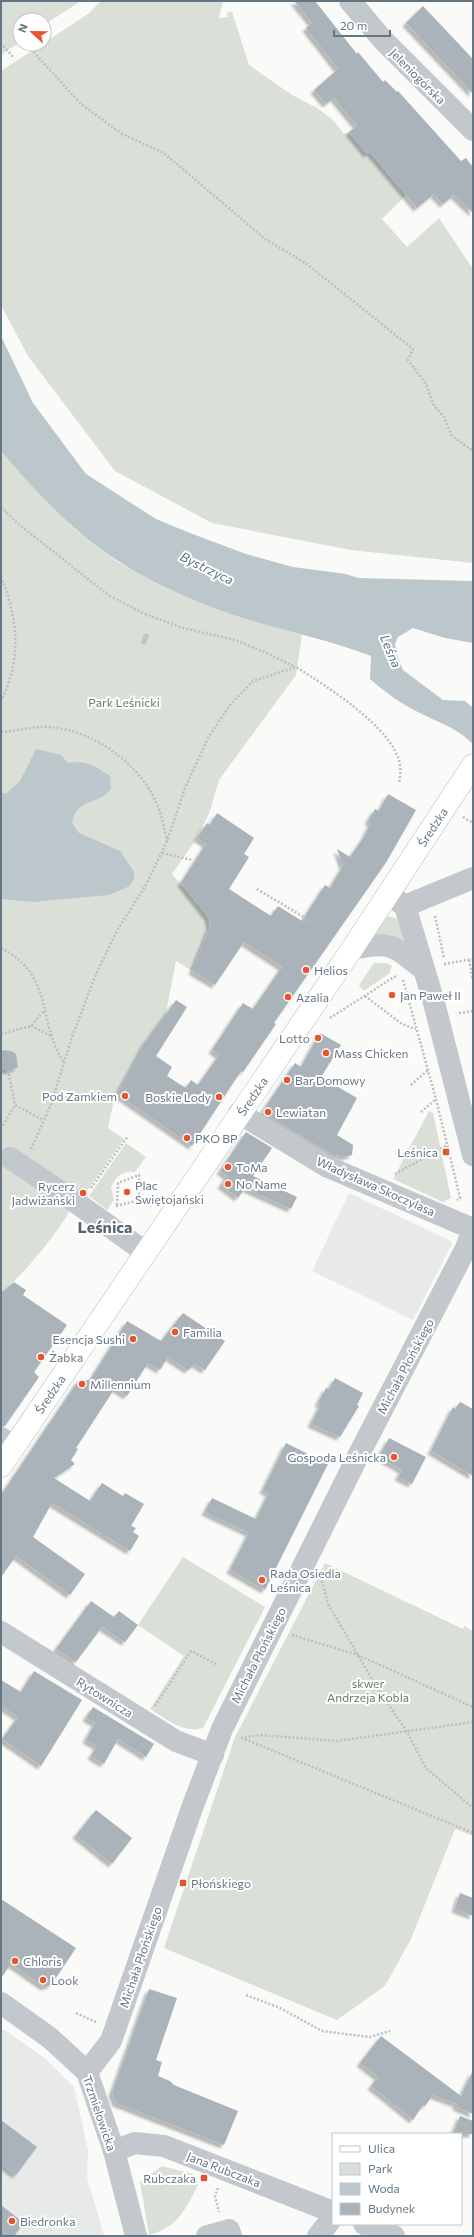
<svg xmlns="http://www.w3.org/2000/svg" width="474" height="2237" font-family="Commissioner,sans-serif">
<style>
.built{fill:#e8e9e9}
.green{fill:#dadfd7}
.water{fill:#bbc7cb}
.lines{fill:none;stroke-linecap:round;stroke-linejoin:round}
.stream{stroke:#bbc7cb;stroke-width:5.5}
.building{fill:#aab3b9;filter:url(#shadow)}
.major-casing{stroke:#b5babe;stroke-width:23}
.path{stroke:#bbbfc2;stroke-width:2.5;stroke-dasharray:2 2;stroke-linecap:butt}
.minor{stroke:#c3c8cc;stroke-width:22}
.major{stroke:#fff;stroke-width:22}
.poi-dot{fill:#e4572e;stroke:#fff;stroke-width:1.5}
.labels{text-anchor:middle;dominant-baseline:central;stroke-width:4;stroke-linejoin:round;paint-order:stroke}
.street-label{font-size:12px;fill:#657683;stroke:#fff}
.park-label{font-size:12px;fill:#687a64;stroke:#fff}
.poi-label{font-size:12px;fill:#657683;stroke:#fff;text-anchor:start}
.water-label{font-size:13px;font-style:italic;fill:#60757c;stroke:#fff}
.district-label{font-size:16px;font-weight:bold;fill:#57646e;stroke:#fff}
</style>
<defs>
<filter id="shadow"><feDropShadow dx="-3.5" dy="3.5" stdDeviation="1" flood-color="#0004"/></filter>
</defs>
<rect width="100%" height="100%" fill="#fafaf8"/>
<!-- built -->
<g class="built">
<path d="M349,1193l102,48 1,3 -39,76 -101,-49z"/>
<path d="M1,2029l7,3 39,28 27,27 14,63 -1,27 17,59h-103z"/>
</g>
<!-- green -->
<g class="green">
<path d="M1,1h80l-37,24v-5h-24v22l-19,13z"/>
<path d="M101,1h122l-4,17 9,-1 -1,-4 5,-1 17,53 43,30 25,13 16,12 11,14 5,-2 18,22 3,-2 36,43 -24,24 25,28 32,-29 34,51v294l-122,-13 -139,-27 -97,-52 -87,-115 -27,-51v-234l87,-57z"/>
<path d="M1,451c35,41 72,81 117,111 10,6 22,11 33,16 48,25 99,41 151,57l-6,40 -77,105 -9,31 -13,27 -25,36 35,40 3,12 -18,45 -16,-10 -10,52 -49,81 -4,10 -5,24 16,11 -37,52 -4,-2c-11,11 -9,16 -17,28 -15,24 -43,58 -65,76z"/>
<path d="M386,916l14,3 8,24 -35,-7z"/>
<path d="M374,963h13l5,3 -3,8 -24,16h-2l-4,-5z"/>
<path d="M429,1111l4,2 18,85 -8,4 -50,-23z"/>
<path d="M126,1143l20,14 -11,15c-13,-2 -20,5 -24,16l3,12 -7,10 -18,-14z"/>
<path d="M183,1557l82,50 -62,121c-20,6 -36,-9 -53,-19l34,-53 -46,-31z"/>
<path d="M325,1563l138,66 1,-3 9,5v205l-18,-7 -44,110 -26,47 -48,34 -173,-72 71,-211z"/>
<path d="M162,2166l31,8 5,11c-13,25 -20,42 -49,50l-9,-53z"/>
</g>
<!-- water -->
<g class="water">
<path d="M1,336l32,67 53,71 70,45 34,14 56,21 47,13 53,7 12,4 115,3v62l-28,-5 -32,-10 -15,9 -3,7 2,11 6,15 40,30 22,1 8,7v36c-18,-17 -29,-19 -51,-30 -19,-9 -36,-21 -52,-35l1,-23c-47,-18 -96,-27 -143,-43 -48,-17 -106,-44 -144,-77 -30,-25 -58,-55 -83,-85z"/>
<path d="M36,749l25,6 7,8c19,-3 27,3 42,13l1,13c-13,17 -34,8 -39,34l7,10 41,18 14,21v6l-4,8 -22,9 -75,7 -32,-3v-106h6l13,-12z"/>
</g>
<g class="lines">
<!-- stream -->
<path class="stream" d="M144,642l2,-6"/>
</g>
<!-- building -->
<g class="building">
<path d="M294,1h21l42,53 1,-2 25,30 2,-2 12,12 1,-1 63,70 5,-3 7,9v46l-19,-18 -11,9 -9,-10 -17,14 -47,-56 -3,2 -18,-22 8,-6 -23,-28 -8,6 -12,-14 24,-21 -32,-41 6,-5z"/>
<path d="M423,6l50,53v35l-67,-71z"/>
<path d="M388,794l28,16 -29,51 -113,162 2,1 -33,48 -2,-1 -49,75 -75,-52 27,-50 32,-44 11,7 -31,49 16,11 -5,9 19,12 5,-8 7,5 21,-30 -7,-5 31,-47 10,6 29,-42 -38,-25 -29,43 -23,-14 18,-45 -2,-9 -27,-34 25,-39 -9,-6 10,-15 3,2 7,-12 37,25 -10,16 5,3 -20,32 42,27 7,-10 24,15 23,-36 5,3 13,-22 -6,-17 13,8 14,-20 7,-14 -3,-2 7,-12 4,2z"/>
<path d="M320,1033l21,12 -20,32 36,21 -20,37 16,10 -1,10 -9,2 -6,-3 -1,3 -2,-1 -72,-44 33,-49 6,4z"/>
<path d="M1,1050l10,1 5,3 2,13 -8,3h-9z"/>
<path d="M246,1132l26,16 -19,28 44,21 -6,12 -46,-21 -7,10 -17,-13 6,-9 -7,-5z"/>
<path d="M14,1282l12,8 -3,5 44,30 -33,47 5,5 -34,49h-4v-133z"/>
<path d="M183,1313l42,28 -20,29 -10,-6 -7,6 -20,-13 -8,13 -12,-7 -21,33 -12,-8 -39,60 2,1 -7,11 4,4 -21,14 36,23 12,-18 21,13 2,-3 19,11 -13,22 5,2 -3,4 6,4 -9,15 -78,-48 -19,34 52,37 -15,21 -54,-39 -15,21v-82l77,-114 12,-1 37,-59 34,20z"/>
<path d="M335,1378l28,15 -6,12 2,1 -19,31 -29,-13 10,-20 -3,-1 8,-15 3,1z"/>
<path d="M460,1402l13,7v67l-42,-25 22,-44 2,2z"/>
<path d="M389,1438l37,19 -14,27 -14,-7 4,-7 -23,-13z"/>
<path d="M286,1443l42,21 -63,126 -35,-20 19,-37 -44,-21 7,-14 44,21 13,-26 -6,-3z"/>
<path d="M91,1601l23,16 5,-6 19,14 -13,17 -23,-15 -26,35 -20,-13z"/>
<path d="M34,1671l48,29 -41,66 -39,-27 16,-22 -17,-11v-26l20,12z"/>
<path d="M93,1707l61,37 -8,13 -28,-18 -14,25 -13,-8 6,-10 -11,-6 9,-17 -9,-5z"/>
<path d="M96,1810l36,28 -20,26 -36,-29z"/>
<path d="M460,1893l13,5v18l-18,-7z"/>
<path d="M1,1899l75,49 -25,37 -7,2 -33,-23 -10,14z"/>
<path d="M149,1989l28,9 -21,62 6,2 -4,14 12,5 4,4 64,26 -14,34 -108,-42 -4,-10z"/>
<path d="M381,2036l80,60 12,-26v44l-17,-7 1,-3 -24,-9 -8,11 -2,-1 -10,15 -42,-34 7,-9 -18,-14z"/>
<path d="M460,2116l13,5v13h-20z"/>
<path d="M1,2120l36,27 -21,28 -15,-11z"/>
<path d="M1,2205l23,18 -10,13h-13z"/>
</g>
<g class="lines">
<!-- major casing -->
<g class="major-casing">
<g id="major">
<path id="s1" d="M1,1466l351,-517 121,-184"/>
</g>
</g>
<!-- path -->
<g class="path">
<path d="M1,43l12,14"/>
<path d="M28,46l53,58 41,30 42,19 101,86 42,25 106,85 -5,11 18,24 8,22 10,11 8,19 21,15"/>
<path d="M1,507l15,15 92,73 37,19 38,14 52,12 32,13 28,14"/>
<path d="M1,576c17,44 21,82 0,125"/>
<path d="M1,732c16,-1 32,-6 49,-5 40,3 83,32 102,67 8,14 12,31 15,47"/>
<path d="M463,817l10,6"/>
<path d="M162,853l30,7"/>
<path d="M257,889l55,33"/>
<path d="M435,916l9,42"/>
<path d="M1,948c54,28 35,71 63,115"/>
<path d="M469,960l4,20"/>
<path d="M444,964l29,-5"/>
<path d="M403,980l33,119"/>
<path d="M365,996l37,28 14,5"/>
<path d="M459,1013l14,-2"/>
<path d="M330,1018l64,-41 4,-1"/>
<path d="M31,1026l20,10"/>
<path d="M1,1034l30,-8 13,-15"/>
<path d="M8,1070l7,35 28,15"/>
<path d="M411,1085l17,-15"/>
<path d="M421,1112l15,-13 24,99 -3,2"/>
<path d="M1,1129l14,-24"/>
<path d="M31,1149l19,-42 22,-70 24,-63 22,-45 29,-46 20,-42 18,-53 23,-50 22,-33 23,-24 43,-14c29,18 99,62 104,98 1,6 0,12 -1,18"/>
<path d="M395,1174l52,-29"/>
<path d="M91,1188l37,-52"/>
<path d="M140,1200l11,6"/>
<path d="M116,1206l24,-6 -1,-25 -21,8 -1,22"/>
<path d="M321,1577l7,27 47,80 32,48 19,36 47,40"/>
<path d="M292,1635l66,20 115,52"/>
<path d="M155,1706l36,-55 25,13"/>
<path d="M473,1722l-136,19 -78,-6 -17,3 231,95"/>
<path d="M246,1995l34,13 42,23 48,6 20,-6"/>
<path d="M76,2013l20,9"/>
<path d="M218,2188l-3,8 4,16"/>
</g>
<!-- minor -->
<g class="minor">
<path d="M350,1l33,39 90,90"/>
<path d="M388,894l17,12 28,93 40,156"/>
<path d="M405,906l68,-28"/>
<path d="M352,949c38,-9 42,-3 71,20"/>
<path d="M239,1113l89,54 145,62"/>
<path d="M10,1158l57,38 78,56"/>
<path d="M1,1438l13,9"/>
<path d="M1,1632l175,109 37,14"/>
<path d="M1,2003l49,35 37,34 27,79 22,85"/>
<path d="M87,2072l24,-31 81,-233 30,-79 136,-273 108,-208 7,-18"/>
<path d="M114,2151l21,-8 29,3 169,66"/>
<path d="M364,2224l30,12"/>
<path d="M207,2236l22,-6 2,6"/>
<path d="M318,2236l12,-15 3,-8"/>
</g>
<!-- major -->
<use href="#major" class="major"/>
</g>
<!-- markers -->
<g class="poi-dot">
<circle cx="306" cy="970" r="4"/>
<circle cx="392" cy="995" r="4"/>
<circle cx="288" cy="997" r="4"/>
<circle cx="318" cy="1038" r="4"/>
<circle cx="326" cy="1053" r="4"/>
<circle cx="287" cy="1080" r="4"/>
<circle cx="125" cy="1096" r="4"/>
<circle cx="219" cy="1097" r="4"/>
<circle cx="268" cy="1112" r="4"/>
<circle cx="187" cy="1138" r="4"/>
<rect x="442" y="1148" width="8" height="8" rx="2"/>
<circle cx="228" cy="1167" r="4"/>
<circle cx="228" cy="1184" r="4"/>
<circle cx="127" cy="1192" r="4"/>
<circle cx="83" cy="1193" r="4"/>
<circle cx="175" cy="1332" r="4"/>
<circle cx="133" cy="1339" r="4"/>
<circle cx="41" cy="1357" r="4"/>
<circle cx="82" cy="1384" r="4"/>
<circle cx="394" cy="1457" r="4"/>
<circle cx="262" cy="1580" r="4"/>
<rect x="179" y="1879" width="8" height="8" rx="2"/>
<circle cx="15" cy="1961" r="4"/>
<circle cx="43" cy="1980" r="4"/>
<rect x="200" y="2174" width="8" height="8" rx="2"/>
<circle cx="12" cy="2221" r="4"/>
</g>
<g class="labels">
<!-- street labels -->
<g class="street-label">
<text transform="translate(418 76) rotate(45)">Jeleniogórska</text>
<text stroke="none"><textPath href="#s1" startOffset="771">Średzka</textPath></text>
<text stroke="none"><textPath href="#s1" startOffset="447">Średzka</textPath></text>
<text transform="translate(376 1186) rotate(24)">Władysława Skoczylasa</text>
<text transform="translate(405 1366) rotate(-62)">Michała Płońskiego</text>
<text stroke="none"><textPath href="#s1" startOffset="87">Średzka</textPath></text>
<text transform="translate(258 1655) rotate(-63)">Michała Płońskiego</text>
<text transform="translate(105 1697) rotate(32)">Rytownicza</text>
<text transform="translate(140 1957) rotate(-71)">Michała Płońskiego</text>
<text transform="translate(100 2113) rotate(71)">Trzmielowicka</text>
<text transform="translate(224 2169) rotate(21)">Jana Rubczaka</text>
</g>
<!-- park labels -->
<g class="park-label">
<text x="124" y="702">Park Leśnicki</text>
<text x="368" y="1683">skwer<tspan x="368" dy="14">Andrzeja Kobla</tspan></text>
</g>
<!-- poi labels -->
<g class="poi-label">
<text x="314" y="970">Helios</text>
<text x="400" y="995">Jan Paweł II</text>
<text x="296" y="997">Azalia</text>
<text x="310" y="1038" text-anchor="end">Lotto</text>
<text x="334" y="1053">Mass Chicken</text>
<text x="295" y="1080">Bar Domowy</text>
<text x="117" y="1096" text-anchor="end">Pod Zamkiem</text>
<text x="211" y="1097" text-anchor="end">Boskie Lody</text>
<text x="276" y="1112">Lewiatan</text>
<text x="195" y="1138">PKO BP</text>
<text x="438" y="1152" text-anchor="end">Leśnica</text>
<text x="236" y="1167">ToMa</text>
<text x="236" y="1184">No Name</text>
<text x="135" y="1185">Plac<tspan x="135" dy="14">Świętojański</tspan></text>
<text x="75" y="1186" text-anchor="end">Rycerz<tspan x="75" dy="14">Jadwiżański</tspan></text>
<text x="183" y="1332">Familia</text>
<text x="125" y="1339" text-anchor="end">Esencja Sushi</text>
<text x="49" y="1357">Żabka</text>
<text x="90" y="1384">Millennium</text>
<text x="386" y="1457" text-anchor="end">Gospoda Leśnicka</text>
<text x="270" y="1573">Rada Osiedla<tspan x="270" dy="14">Leśnica</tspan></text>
<text x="191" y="1883">Płońskiego</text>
<text x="23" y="1961">Chloris</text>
<text x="51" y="1980">Look</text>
<text x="196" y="2178" text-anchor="end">Rubczaka</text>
<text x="20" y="2221">Biedronka</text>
</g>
<!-- water labels -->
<g class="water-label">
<text transform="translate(207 568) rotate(26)">Bystrzyca</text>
<text transform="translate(391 651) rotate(67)">Leśna</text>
</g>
<!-- district labels -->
<g class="district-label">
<text x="105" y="1226">Leśnica</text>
</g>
</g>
<!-- border -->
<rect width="474" height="2237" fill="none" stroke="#657683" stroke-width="4"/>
<!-- legend -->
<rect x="332" y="2133" width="130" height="92" fill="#ffffff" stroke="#c1c8cd"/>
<rect x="340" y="2146" width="20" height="6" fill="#ffffff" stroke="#c1c8cd"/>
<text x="368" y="2153" font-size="12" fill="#657683">Ulica</text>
<rect x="340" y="2163" width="20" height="12" fill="#dadfd7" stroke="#c1c8cd"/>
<text x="368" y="2173" font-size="12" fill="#657683">Park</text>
<rect x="340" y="2183" width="20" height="12" fill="#bbc7cb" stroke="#c1c8cd"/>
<text x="368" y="2193" font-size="12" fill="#657683">Woda</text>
<rect x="340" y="2203" width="20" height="12" fill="#aab3b9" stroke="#c1c8cd"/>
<text x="368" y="2213" font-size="12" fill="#657683">Budynek</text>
<!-- north arrow -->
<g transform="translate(32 32) rotate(292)"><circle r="19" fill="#ffffff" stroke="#c1c8cd"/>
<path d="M0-3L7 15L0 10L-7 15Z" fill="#e4572e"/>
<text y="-6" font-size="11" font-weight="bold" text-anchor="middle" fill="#657683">N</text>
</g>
<!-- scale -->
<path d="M334 30v6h56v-6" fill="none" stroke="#657683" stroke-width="2"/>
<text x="340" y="30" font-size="12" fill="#657683" stroke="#ffffff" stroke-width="3" paint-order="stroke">20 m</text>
</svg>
